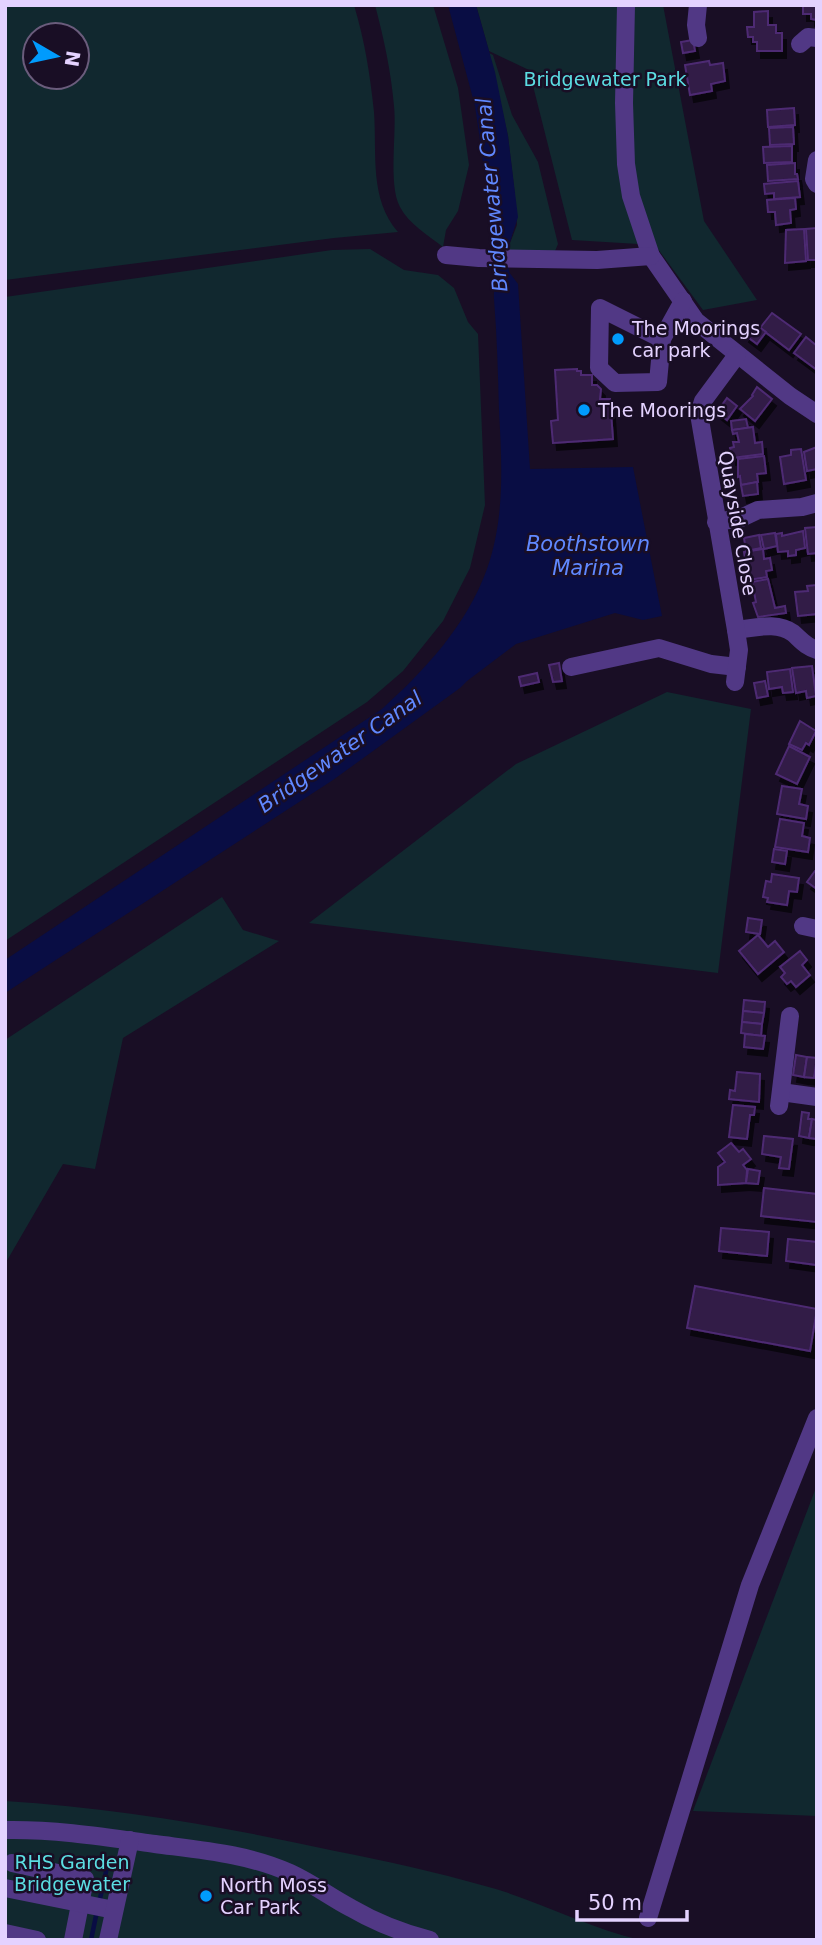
<svg xmlns="http://www.w3.org/2000/svg" width="822" height="1945" font-family="'DejaVu Sans',sans-serif">
<style>
.green{fill:#11282f;fill-rule:evenodd}
.water{fill:#090d44}
.lines{fill:none;stroke-linecap:round;stroke-linejoin:round}
.stream{stroke:#090d44;stroke-width:4.5}
.building{fill:#301a47;stroke:#4e2b73;stroke-width:2;filter:url(#shadow)}
.minor{stroke:#513885;stroke-width:18}
.poi-dot{fill:#009bfd;stroke:#190e25;stroke-width:2.5}
.labels{text-anchor:middle;dominant-baseline:central;stroke-width:5;stroke-linejoin:round;paint-order:stroke}
.park-label{font-size:19px;fill:#5bdde2;stroke:#190e25}
.poi-label{font-size:19px;fill:#e4d2ff;stroke:#190e25;text-anchor:start}
.street-label{font-size:19px;fill:#e4d2ff;stroke:#190e25}
.water-label{font-size:21px;font-style:italic;fill:#6088ff;stroke:#190e25}
</style>
<defs>
<filter id="shadow"><feDropShadow dx="4" dy="7" stdDeviation="0" flood-color="#0009"/></filter>
</defs>
<rect width="100%" height="100%" fill="#190e25"/>
<!-- green -->
<g class="green">
<path d="M5,5h349c11,37 16,69 20,107 3,42 -5,87 24,120l-64,6 -329,42zM35,35h42v42h-42z"/>
<path d="M375,5h58l25,83 11,77 -11,46 -12,19 -3,17c-14,-11 -34,-23 -43,-40 -12,-23 -3,-74 -6,-101 -3,-35 -10,-67 -19,-101z"/>
<path d="M476,5h187l41,216 53,79 -54,10 -48,-65 -83,-5 -43,-170 -40,-19z"/>
<path d="M489,53l4,2 19,60 26,47 20,82 -3,7h-48l10,-26 -3,-38 -6,-51z"/>
<path d="M370,249l34,21 34,5 16,13 14,34 10,12 7,171 -15,63 -27,53 -40,50 -36,31 -362,239v-644l327,-47z"/>
<path d="M667,692l84,17 -33,264 -409,-50 207,-159z"/>
<path d="M222,897l21,33 36,11 -156,97 -28,131 -32,-5 -58,100v-224z"/>
<path d="M817,1485v331l-124,-5z"/>
<path d="M5,1801c111,7 222,26 330,50 51,10 101,21 150,35 53,14 102,42 156,54h-636z"/>
</g>
<!-- water -->
<g class="water">
<path d="M448,5h28l19,67 13,64 10,81 -11,34h-11l-21,-145z"/>
<path d="M508,261l1,11 9,12 12,185 103,-2 29,149 -19,4 -28,-7 -99,31 -49,37 -7,7 -127,92 -328,213v-33l377,-251c43,-39 85,-84 105,-140 18,-51 15,-105 12,-158 -1,-38 -2,-75 -5,-112 -1,-12 3,-25 3,-37z"/>
</g>
<g class="lines">
<!-- stream -->
<g class="stream">
<path d="M99,1903l9,-40"/>
<path d="M91,1940l6,-29"/>
</g>
</g>
<!-- building -->
<g class="building">
<path d="M803,5h14v15l-6,-1v-5h-8z"/>
<path d="M768,11v14h8v8h6v18h-25v-9h-4v-5h-5l-1,-10h7v-15z"/>
<path d="M693,40l2,11 -12,2 -2,-11z"/>
<path d="M709,61l1,4 13,-2 2,18 -14,3 1,7 -22,4 -5,-30z"/>
<path d="M794,108l1,17 -27,2 -1,-17z"/>
<path d="M793,127l1,17 -24,1 -1,-17z"/>
<path d="M792,146v16l-28,1 -1,-16z"/>
<path d="M795,163v11h2l1,5 -30,2 -1,-16z"/>
<path d="M798,181l2,16 -26,2v-6l-9,1 -1,-10z"/>
<path d="M795,198l1,11 -6,1 1,13 -15,2 -1,-13h-7l-1,-12z"/>
<path d="M817,228v32h-9l-2,-31z"/>
<path d="M804,229l2,32 -21,2 1,-33z"/>
<path d="M772,313l29,21 -12,16 -29,-22z"/>
<path d="M754,323l12,9 -9,12 -12,-9z"/>
<path d="M806,337l11,9v24l-23,-17z"/>
<path d="M577,369v2h4v4h11v10h5l4,4 -1,10h10l3,40 -60,4 -2,-22 7,-1 -3,-50z"/>
<path d="M757,387l15,12 -17,22 -15,-12 13,-13 -1,-1z"/>
<path d="M727,398l10,8 -10,14 -10,-8z"/>
<path d="M746,419l2,9 -16,2 -1,-9z"/>
<path d="M753,427l2,16 7,-1 1,12 -31,4 -2,-10 4,-1 -1,-5h6l-2,-9 -4,1 -1,-4z"/>
<path d="M817,447v22l-10,2 -3,-19z"/>
<path d="M801,449l5,31 -22,4 -4,-27 11,-2v-5z"/>
<path d="M764,456l2,17 -9,1 1,8 -17,3 -1,-9 -2,1v-18z"/>
<path d="M757,482l1,12 -15,2 -2,-11z"/>
<path d="M817,527v26l-9,1 -3,-26z"/>
<path d="M803,531l2,17 -9,2v5l-8,1v-5l-10,1 -2,-18 6,-1v3z"/>
<path d="M775,533l2,13 -13,3 -3,-14z"/>
<path d="M759,535l2,13 -15,3 -2,-13z"/>
<path d="M763,549l1,10 6,-1 2,12 -6,1 1,6 -19,3 -2,-11h3v-4l-3,1 -2,-14z"/>
<path d="M768,579l7,29 10,-2 1,7 -28,4 -5,-14 3,-1 -4,-20z"/>
<path d="M817,585v29l-19,2 -3,-24 13,-1 -1,-5z"/>
<path d="M559,663l3,18 -9,1 -4,-17z"/>
<path d="M812,666l4,30 -9,2 -1,-7 -10,2 -4,-25z"/>
<path d="M790,669l3,23 -10,1 -1,-6 -13,2 -2,-17z"/>
<path d="M537,673l2,9 -18,4 -2,-9z"/>
<path d="M765,681l3,15 -11,2 -3,-15z"/>
<path d="M800,721l16,10 -7,14 -3,-2 -4,7 -13,-6z"/>
<path d="M789,746l21,11 -13,27 -21,-10z"/>
<path d="M782,786l20,3 -3,15 9,2 -2,13 -29,-5z"/>
<path d="M780,819l24,4 -2,13 8,2 -2,14 -33,-5z"/>
<path d="M774,849l13,2 -2,13 -13,-2z"/>
<path d="M815,871h2v18l-10,-7z"/>
<path d="M772,874l27,4 -2,14 -8,-1 -2,14 -20,-3 1,-4 -5,-1 3,-16 5,1z"/>
<path d="M748,918l14,2 -2,14 -14,-2z"/>
<path d="M758,935l10,12 7,-6 9,11 -26,22 -19,-23z"/>
<path d="M800,951l7,9 -5,5 8,10 -14,12 -5,-6 -4,3 -6,-7 4,-4 -5,-6z"/>
<path d="M744,1000l21,2 -1,11 -21,-2z"/>
<path d="M743,1011l21,2 -2,11 -20,-2z"/>
<path d="M742,1022l20,2 -1,12 -20,-3z"/>
<path d="M745,1034l20,2 -2,13 -19,-2z"/>
<path d="M796,1055l11,2 -3,20 -11,-2z"/>
<path d="M807,1057l10,1 -3,20 -10,-1z"/>
<path d="M737,1072l23,2 -1,28 -30,-3 1,-9 5,1z"/>
<path d="M733,1105l22,2 -1,8h-4l-3,24 -18,-2z"/>
<path d="M802,1112l7,1 -1,6h4l-3,19 -10,-2z"/>
<path d="M812,1119l5,1v19l-8,-1z"/>
<path d="M764,1136l29,3 -4,30 -10,-1 2,-11 -19,-3z"/>
<path d="M731,1143l8,9 4,-3 8,10 -8,6 4,5 -1,13 -28,2v-18l7,-5 -7,-9z"/>
<path d="M748,1169l12,2 -2,13 -12,-1z"/>
<path d="M764,1188l53,6v28l-56,-6z"/>
<path d="M721,1228l48,4 -2,24 -48,-5z"/>
<path d="M788,1239l29,3v23l-31,-4z"/>
<path d="M695,1286l122,23 -7,42 -123,-23z"/>
</g>
<g class="lines">
<!-- minor -->
<g class="minor">
<path d="M626,5l-2,98 2,61 5,32 20,60 45,65 94,75 27,18"/>
<path d="M698,38l-2,-13 2,-20"/>
<path d="M800,44l8,-7 9,1"/>
<path d="M817,160l-3,19 3,5"/>
<path d="M446,255l33,3 118,2 54,-4"/>
<path d="M662,339l-62,-31 -1,60 16,15 43,-1 4,-43 21,-38"/>
<path d="M716,522l25,-4 17,-8 44,-3 15,-4"/>
<path d="M736,630c19,-2 41,-9 57,3 8,7 13,14 24,17"/>
<path d="M571,667l88,-19 52,16 26,3"/>
<path d="M735,682l4,-32 -3,-20 -37,-216 4,-13 34,-46"/>
<path d="M803,926l14,3"/>
<path d="M781,1092l36,5"/>
<path d="M779,1106l11,-90"/>
<path d="M5,1830c50,-1 100,7 150,14 45,6 94,10 135,29 22,10 40,24 61,35 24,14 52,25 79,32"/>
<path d="M12,1863l73,16 -12,61"/>
<path d="M5,1888l109,22"/>
<path d="M648,1918l102,-333 67,-167"/>
<path d="M5,1933l32,7"/>
<path d="M108,1940l22,-100"/>
</g>
</g>
<!-- markers -->
<g class="poi-dot">
<circle cx="618" cy="339" r="7"/>
<circle cx="584" cy="410" r="7"/>
<circle cx="206" cy="1896" r="7"/>
</g>
<g class="labels">
<!-- park labels -->
<g class="park-label">
<text x="605" y="79">Bridgewater Park</text>
<text x="72" y="1862">RHS Garden<tspan x="72" dy="22">Bridgewater</tspan></text>
</g>
<!-- poi labels -->
<g class="poi-label">
<text x="632" y="328">The Moorings<tspan x="632" dy="22">car park</tspan></text>
<text x="598" y="410">The Moorings</text>
<text x="220" y="1885">North Moss<tspan x="220" dy="22">Car Park</tspan></text>
</g>
<!-- street labels -->
<g class="street-label">
<text transform="translate(738 523) rotate(80)">Quayside Close</text>
</g>
<!-- water labels -->
<g class="water-label">
<text transform="translate(492 195) rotate(-95)">Bridgewater Canal</text>
<text x="588" y="544">Boothstown<tspan x="588" dy="24">Marina</tspan></text>
<text transform="translate(340 752) rotate(-35)">Bridgewater Canal</text>
</g>
</g>
<!-- border -->
<rect width="822" height="1945" fill="none" stroke="#e4d2ff" stroke-width="14"/>
<!-- north arrow -->
<g transform="translate(56 56) rotate(99)"><circle r="33" fill="#190e25" stroke="#6a5c7c" stroke-width="2"/>
<path d="M0-5L12 26L0 18L-12 26Z" fill="#009bfd"/>
<text y="-10" font-size="19" font-weight="bold" text-anchor="middle" fill="#e4d2ff">N</text>
</g>
<!-- scale -->
<path d="M577 1910v10h110v-10" fill="none" stroke="#e4d2ff" stroke-width="3.5"/>
<text x="588" y="1910" font-size="21" fill="#e4d2ff" stroke="#190e25" stroke-width="5" paint-order="stroke">50 m</text>
</svg>
